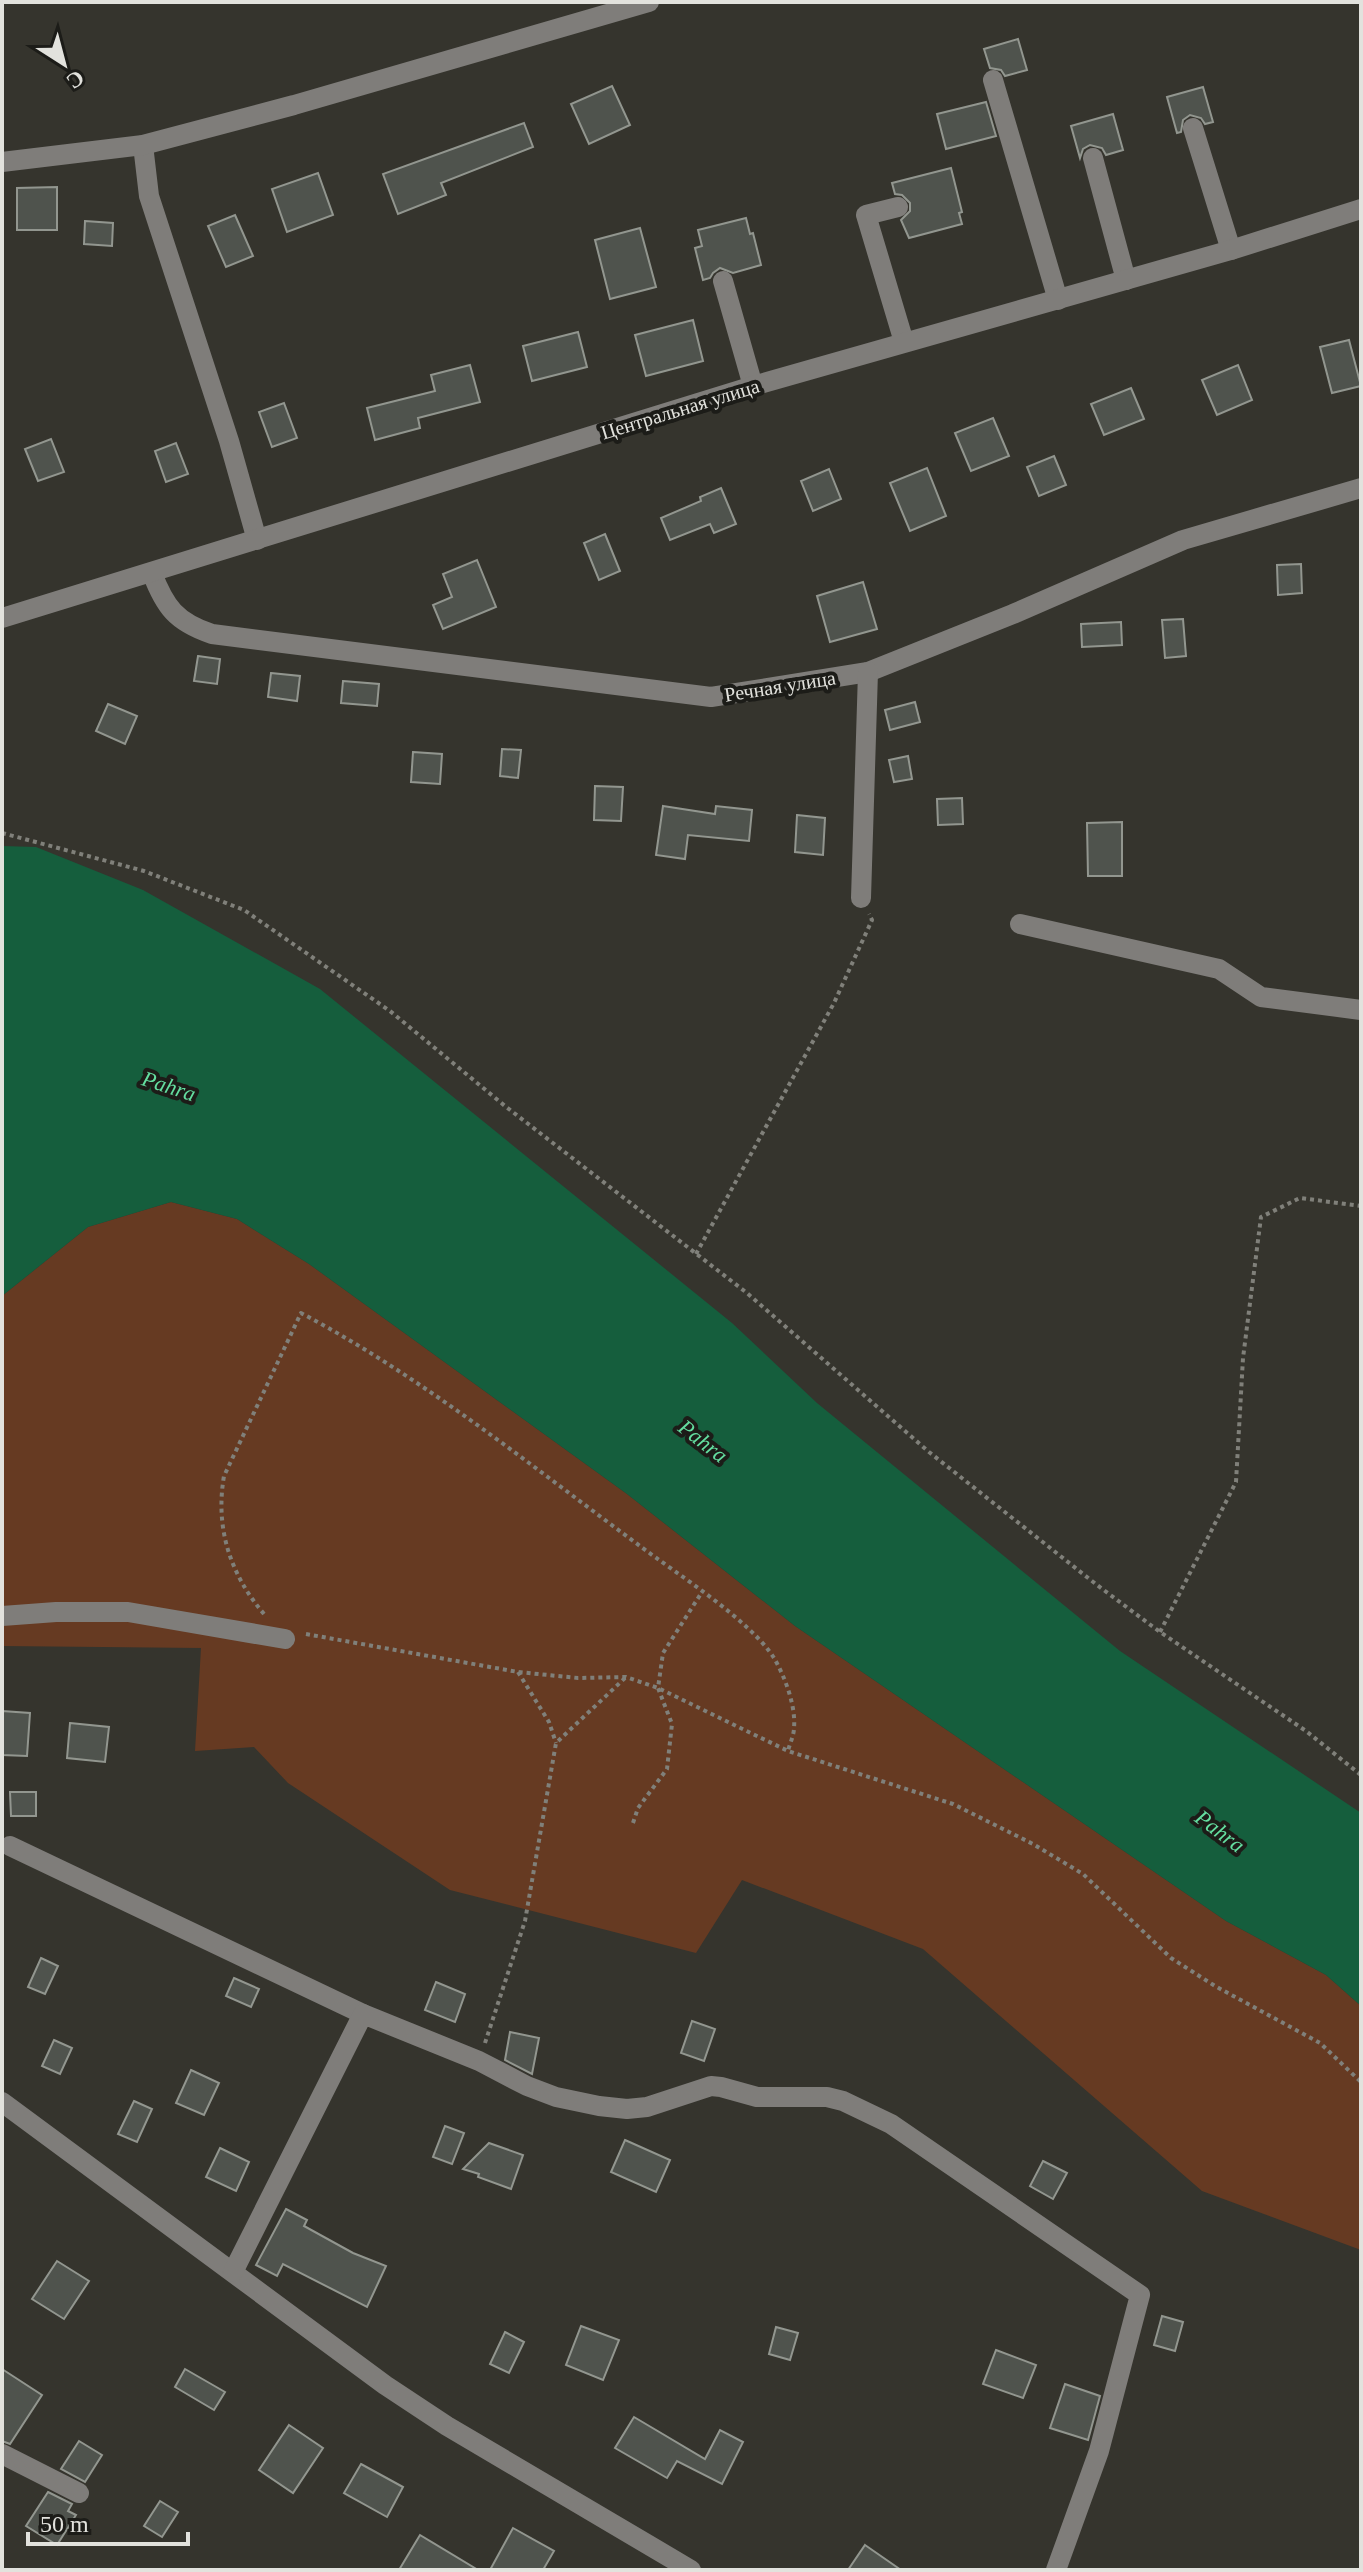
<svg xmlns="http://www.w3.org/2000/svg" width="1363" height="2572" font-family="Georgia,serif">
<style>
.green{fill:#663a22}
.water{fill:#155e3d}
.building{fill:#4f534d;stroke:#92968f;stroke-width:2}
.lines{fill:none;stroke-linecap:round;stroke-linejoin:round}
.path{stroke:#80807a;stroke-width:4;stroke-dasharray:4 4;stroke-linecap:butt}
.minor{stroke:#7f7d7a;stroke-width:20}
.labels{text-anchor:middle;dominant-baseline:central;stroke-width:8;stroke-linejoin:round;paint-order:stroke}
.street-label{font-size:20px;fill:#e2e2dd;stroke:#1c1c18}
.water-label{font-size:22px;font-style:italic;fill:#64dea0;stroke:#1c1c18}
</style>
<rect width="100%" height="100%" fill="#35342d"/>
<!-- green -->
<path class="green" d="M171,1202l66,17 72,45 318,230 168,132 431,295 100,54 35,31v244l-159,-59 -279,-242 -181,-69 -46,73 -246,-63 -162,-107 -34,-36 -59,4 6,-103 -199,-2v-350l86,-69z"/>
<!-- water -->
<path class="water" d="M2,846l34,1 107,43 177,99 412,334 85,80 303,248 241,162v193l-35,-31 -100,-54 -431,-295 -168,-132 -318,-230 -72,-45 -66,-17 -83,25 -86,69z"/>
<!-- building -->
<g class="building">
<path d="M1018,39l9,31 -22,6 -4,-6 -11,-2 -6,-19z"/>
<path d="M612,86l18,39 -41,19 -18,-40z"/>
<path d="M1203,87l10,35 -8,2 -4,-6 -11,-3 -7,5 -2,12 -4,1 -10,-36z"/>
<path d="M986,102l10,34 -50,13 -9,-35z"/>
<path d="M1113,114l10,36 -17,5 -4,-7 -12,-3 -7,4 -3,9 -9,-32z"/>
<path d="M524,123l9,24 -92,36 5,12 -48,19 -15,-40z"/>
<path d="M951,168l11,44 -3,1 3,11 -53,14 -8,-18 9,-9v-8l-8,-8 -7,-1 -3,-11z"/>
<path d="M318,173l15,42 -46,17 -15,-43z"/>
<path d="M57,187v43h-40v-42z"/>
<path d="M235,215l18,41 -27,11 -18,-41z"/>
<path d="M746,218l4,16 3,-1 8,32 -28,8 -13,-5 -7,5 -3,5 -7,2 -8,-32 7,-2 -4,-16z"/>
<path d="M85,221l28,2 -1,23 -28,-2z"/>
<path d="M640,228l16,59 -46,12 -15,-59z"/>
<path d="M693,320l10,41 -57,15 -11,-41z"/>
<path d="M578,332l9,35 -55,14 -9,-35z"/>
<path d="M1349,340l12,46 -29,7 -12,-46z"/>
<path d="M470,365l10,37 -62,16 2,10 -45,12 -8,-32 68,-17 -4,-16z"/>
<path d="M1238,365l14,35 -35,15 -15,-35z"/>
<path d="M1131,388l13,31 -40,16 -13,-31z"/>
<path d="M284,403l13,35 -25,9 -13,-35z"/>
<path d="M993,418l16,38 -38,15 -16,-38z"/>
<path d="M51,439l13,33 -26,9 -13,-32z"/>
<path d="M176,443l12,31 -22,8 -11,-31z"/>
<path d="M1054,456l12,29 -27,11 -12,-29z"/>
<path d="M927,468l19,48 -36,15 -20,-48z"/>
<path d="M829,469l12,30 -28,12 -12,-30z"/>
<path d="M721,488l15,36 -22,9 -4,-9 -40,16 -9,-22 40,-17 -1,-4z"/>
<path d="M605,534l15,37 -21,9 -15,-37z"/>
<path d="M477,560l19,47 -53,22 -10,-24 19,-8 -9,-23z"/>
<path d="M1301,564l1,29 -24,2 -1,-30z"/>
<path d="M863,582l14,47 -47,13 -13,-46z"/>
<path d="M1183,619l3,37 -21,2 -3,-38z"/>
<path d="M1121,622l1,23 -40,2 -1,-23z"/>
<path d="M198,656l22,3 -3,25 -23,-3z"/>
<path d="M271,673l29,3 -3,25 -29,-4z"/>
<path d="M343,681l36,3 -2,22 -36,-3z"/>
<path d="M915,702l5,20 -30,8 -5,-20z"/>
<path d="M108,704l29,12 -12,28 -29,-13z"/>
<path d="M502,749l19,1 -3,28 -18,-2z"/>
<path d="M413,752l29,2 -2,30 -29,-2z"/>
<path d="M908,756l4,23 -18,3 -5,-22z"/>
<path d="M595,786l28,1 -2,34 -27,-1z"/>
<path d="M962,798l1,26 -25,1 -1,-26z"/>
<path d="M663,806l52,8 1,-8 36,4 -3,31 -61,-6 -3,24 -29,-4z"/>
<path d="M797,815l28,3 -2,37 -28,-3z"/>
<path d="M1122,822v54h-34l-1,-53z"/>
<path d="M2,1711l28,2 -3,43 -25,-1z"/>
<path d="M70,1723l39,4 -4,35 -38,-4z"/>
<path d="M10,1792h26v24h-25z"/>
<path d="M41,1958l17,8 -13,28 -17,-7z"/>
<path d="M234,1978l25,11 -8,18 -25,-11z"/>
<path d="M436,1982l29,12 -10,28 -30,-12z"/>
<path d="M692,2021l23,8 -11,32 -23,-8z"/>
<path d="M510,2032l29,6 -7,36 -27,-14z"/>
<path d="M54,2040l18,8 -12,26 -18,-8z"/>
<path d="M191,2070l28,13 -15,32 -28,-12z"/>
<path d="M134,2101l18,8 -15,33 -19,-8z"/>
<path d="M445,2126l19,7 -12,31 -19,-7z"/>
<path d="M625,2140l45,20 -14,32 -45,-20z"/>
<path d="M489,2143l34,12 -12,34 -33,-12 1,-3 -16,-5z"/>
<path d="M220,2148l29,14 -13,29 -30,-14z"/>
<path d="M1043,2161l24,12 -14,26 -23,-13z"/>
<path d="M286,2209l21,11 -3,6 49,27 33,13 -19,41 -84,-43 -6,12 -21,-11z"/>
<path d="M57,2261l32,20 -25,38 -32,-20z"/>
<path d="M1162,2316l21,6 -8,29 -21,-6z"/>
<path d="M581,2326l38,14 -16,40 -37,-15z"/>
<path d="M776,2327l22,6 -8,27 -21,-6z"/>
<path d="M505,2332l19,10 -15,31 -19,-9z"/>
<path d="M996,2350l40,15 -13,33 -40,-14z"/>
<path d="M2,2369l40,26 -32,49 -8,-3z"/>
<path d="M185,2369l40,23 -11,18 -39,-23z"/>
<path d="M1065,2384l35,12 -12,44 -38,-12z"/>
<path d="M634,2417l71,42 15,-29 23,12 -21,42 -45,-23 -10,17 -52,-30z"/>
<path d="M289,2425l34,23 -30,45 -34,-23z"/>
<path d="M79,2441l23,14 -17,27 -24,-13z"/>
<path d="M361,2464l42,23 -16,30 -43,-24z"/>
<path d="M48,2492l24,12 -4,7 8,4 -19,30 -31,-19z"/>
<path d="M160,2501l18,11 -16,25 -18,-11z"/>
<path d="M513,2528l41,23 -11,19h-53z"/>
<path d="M420,2535l58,35h-79z"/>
<path d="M865,2545l36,25h-53z"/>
</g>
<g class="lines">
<!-- path -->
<g class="path">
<path d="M2,833l142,38 100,39 146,101 115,95 242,187 182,159 168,133 63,47 146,99 55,44"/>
<path d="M696,1254l138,-251 38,-83 -3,-6"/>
<path d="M264,1614c-34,-40 -49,-86 -40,-138l77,-163c121,64 229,152 339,233 37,28 110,74 134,112 11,19 22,48 20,70 0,7 -4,15 -6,23"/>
<path d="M1160,1632l76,-150 7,-124 18,-141 39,-19 61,8"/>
<path d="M306,1634l212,38 60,6 48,-1 32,11 130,63 165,53 80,40 50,30 88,84 44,28 105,57 41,39"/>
<path d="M518,1672l31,50 7,21"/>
<path d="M633,1823l5,-15 29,-39 5,-45 -14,-36 5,-35 39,-61"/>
<path d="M485,2043l40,-122 31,-178 69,-65"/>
</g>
<!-- minor -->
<g class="minor">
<path d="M993,80l65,220"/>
<path d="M1193,128l38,122"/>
<path d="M143,145l6,51 80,245 28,99"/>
<path d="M1093,158l33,122"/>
<path d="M2,162l141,-17 151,-40 355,-103"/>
<path d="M898,207l-32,8 38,127"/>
<path d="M723,281l30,105"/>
<path d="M152,573c13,34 24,49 60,61l499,63 157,-25 145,-58 170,-74 178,-52"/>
<path d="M2,618l751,-232 478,-136 130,-41"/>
<path d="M861,898l7,-226"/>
<path d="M1020,924l199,45 42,28 100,13"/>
<path d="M2,1616l54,-4h72l157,27"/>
<path d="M10,1846l353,168"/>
<path d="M2,2102l383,283 62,41 244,144"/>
<path d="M233,2272l130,-258 116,47 48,25 29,11 43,9 28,3 20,-2 64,-21 10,1 36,10h70l16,4 48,23 249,171 -41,156 -43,119"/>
<path d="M2,2454l77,39"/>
</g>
</g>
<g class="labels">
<!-- street labels -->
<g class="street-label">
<text transform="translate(680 409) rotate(-17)">Центральная улица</text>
<text transform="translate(780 686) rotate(-9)">Речная улица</text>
</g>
<!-- water labels -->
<g class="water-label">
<text transform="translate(169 1086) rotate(18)">Pahra</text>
<text transform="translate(703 1441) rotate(38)">Pahra</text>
<text transform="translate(1220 1831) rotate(37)">Pahra</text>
</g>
</g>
<!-- border -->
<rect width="1363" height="2572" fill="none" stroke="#e2e2dd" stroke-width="8"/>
<!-- north arrow -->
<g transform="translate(64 64) rotate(144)" stroke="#1c1c18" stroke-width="6" paint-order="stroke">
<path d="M0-6L14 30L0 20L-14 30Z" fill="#e2e2dd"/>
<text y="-12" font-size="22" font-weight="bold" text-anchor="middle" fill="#e2e2dd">С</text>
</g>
<!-- scale -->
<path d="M28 2532v12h160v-12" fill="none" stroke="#e2e2dd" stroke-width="4"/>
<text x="40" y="2532" font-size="24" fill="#e2e2dd" stroke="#1c1c18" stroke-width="6" paint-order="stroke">50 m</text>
</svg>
